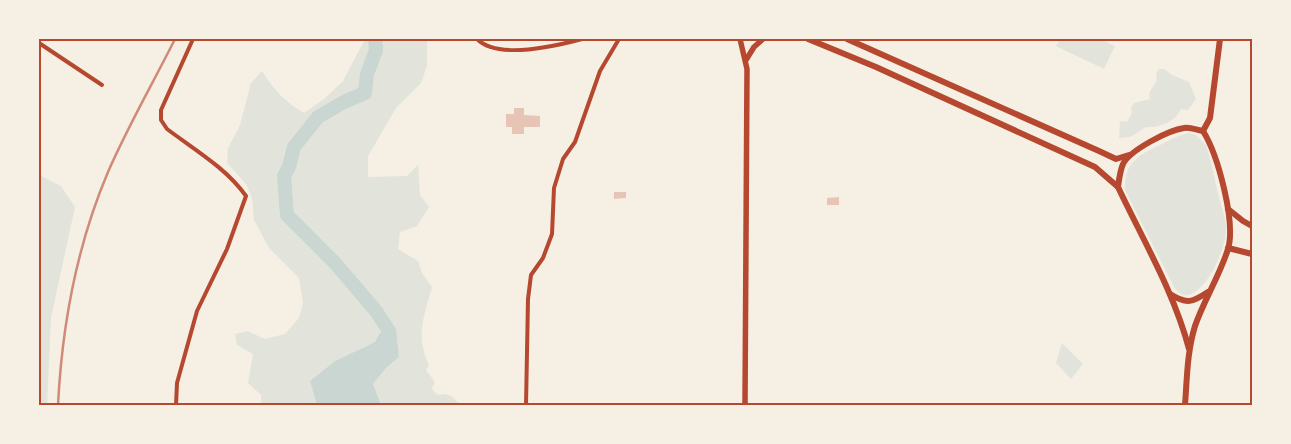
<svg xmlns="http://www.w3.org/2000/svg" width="1291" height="444" font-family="'Source Sans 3',sans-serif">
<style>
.green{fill:#e2e4dc}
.water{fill:#c9d6d2}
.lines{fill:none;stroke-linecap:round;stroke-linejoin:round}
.river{stroke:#c9d6d2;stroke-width:14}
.building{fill:#e6c5b7}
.minor{stroke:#b5482f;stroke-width:4}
.secondary{stroke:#b5482f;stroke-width:5.5}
.primary{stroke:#b5482f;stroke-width:6}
.rail{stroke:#cf8b77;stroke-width:2.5}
.neatline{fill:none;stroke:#b5482f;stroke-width:2}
</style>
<rect width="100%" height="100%" fill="#f6efe4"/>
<!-- green -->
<g class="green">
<path d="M365,39h62v27l-6,17 -25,25 -28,48v21l39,-1 11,-11 2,30 9,12 -12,19 -17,6 -2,17 20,12 4,12 10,14c-8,30 -17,48 -3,78l-3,5 9,12 -3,7 6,6 6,-1 8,2 8,9h-79l-8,-21 13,-16 13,-11 -3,-28 -17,5 -4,8 -40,19 -25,20 7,24h-56v-10l-13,-12 5,-29 -16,-9 -2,-11 12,-3 18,8 20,-5 14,-16 4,-15 -4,-25 -30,-30 -15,-28 -2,-22 -6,-14 -19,-21 1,-15 12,-23 11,-42 11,-12c11,18 23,31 42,42l20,-14 19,-18z"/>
<path d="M1060,39h40l15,7 -11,23 -48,-23z"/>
<path d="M1159,69h5l8,6 17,7 7,17 -8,11 -7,-1 -5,8 -9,6 -12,4h-9l-16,10 -11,1 1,-17 7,1 5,-9 -1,-5 3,-5 16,-4c-3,-8 4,-12 7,-19l-1,-6z"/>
<path d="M1189,133l7,2 10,10c6,18 9,37 14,56 2,8 6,18 6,26 1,19 -15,54 -30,64 -10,7 -15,5 -22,-4l-49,-97c-1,-27 13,-35 35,-45 10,-5 19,-10 29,-12z"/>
<path d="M39,175l22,11 14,21 -24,111 -4,87h-8z"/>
<path d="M1062,343l21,21 -12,15 -15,-16z"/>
</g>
<!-- water -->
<path class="water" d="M388,328h8l3,29 -13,11 -13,16 8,21h-64l-7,-24 25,-20 40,-19 4,-8z"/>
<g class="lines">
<!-- river -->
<path class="river" d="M375,39l1,11 -9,24 -2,19 -21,9 -26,15 -24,30 -5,20 -5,9 3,39 48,48 41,48 13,20 -1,6 -5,6"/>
</g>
<!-- building -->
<g class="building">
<path d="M514,108h10v7l16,1v11h-16v7h-12v-7h-6v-13h8z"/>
<path d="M614,192h12v6l-12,1z"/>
<path d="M839,197v8h-12v-7z"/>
</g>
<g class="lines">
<!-- minor -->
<g class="minor">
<path d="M477,39c21,21 79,7 105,0"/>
<path d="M39,43l63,42"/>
<path d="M176,405l1,-22 20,-72 30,-62 19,-53c-20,-28 -51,-46 -79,-67l-6,-9v-10l32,-71"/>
<path d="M526,405l2,-106 3,-24 12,-17 9,-24 2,-46 9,-29 12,-17 25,-71 19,-32"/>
</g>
<!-- secondary -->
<g class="secondary">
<path d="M740,39l7,30 -2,336"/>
<path d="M746,60l8,-13 9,-8"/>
</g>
<!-- primary -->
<g class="primary">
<path d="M808,39l68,28 219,100 23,20"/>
<path d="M847,39l252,112 17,8 13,-4"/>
<path d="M1203,131l7,-13 10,-79"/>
<path d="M1228,209l15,12 9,5"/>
<path d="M1228,248l24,6"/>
<path d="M1170,294c17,11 23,8 38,-2"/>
<path d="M1185,405c2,-26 2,-53 10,-79 9,-26 25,-51 33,-77 8,-27 -10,-94 -25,-118 -6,-1 -13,-4 -19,-3 -15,2 -54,22 -61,36 -3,7 -4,15 -5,23 25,53 56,105 71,162"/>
</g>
<!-- rail -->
<path class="rail" d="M58,405c4,-79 19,-160 50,-233 20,-46 45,-89 67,-133"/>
</g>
<!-- border -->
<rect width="1291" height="444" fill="none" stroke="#f6efe4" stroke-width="80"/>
<rect x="40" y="40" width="1211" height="364" class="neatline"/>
</svg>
